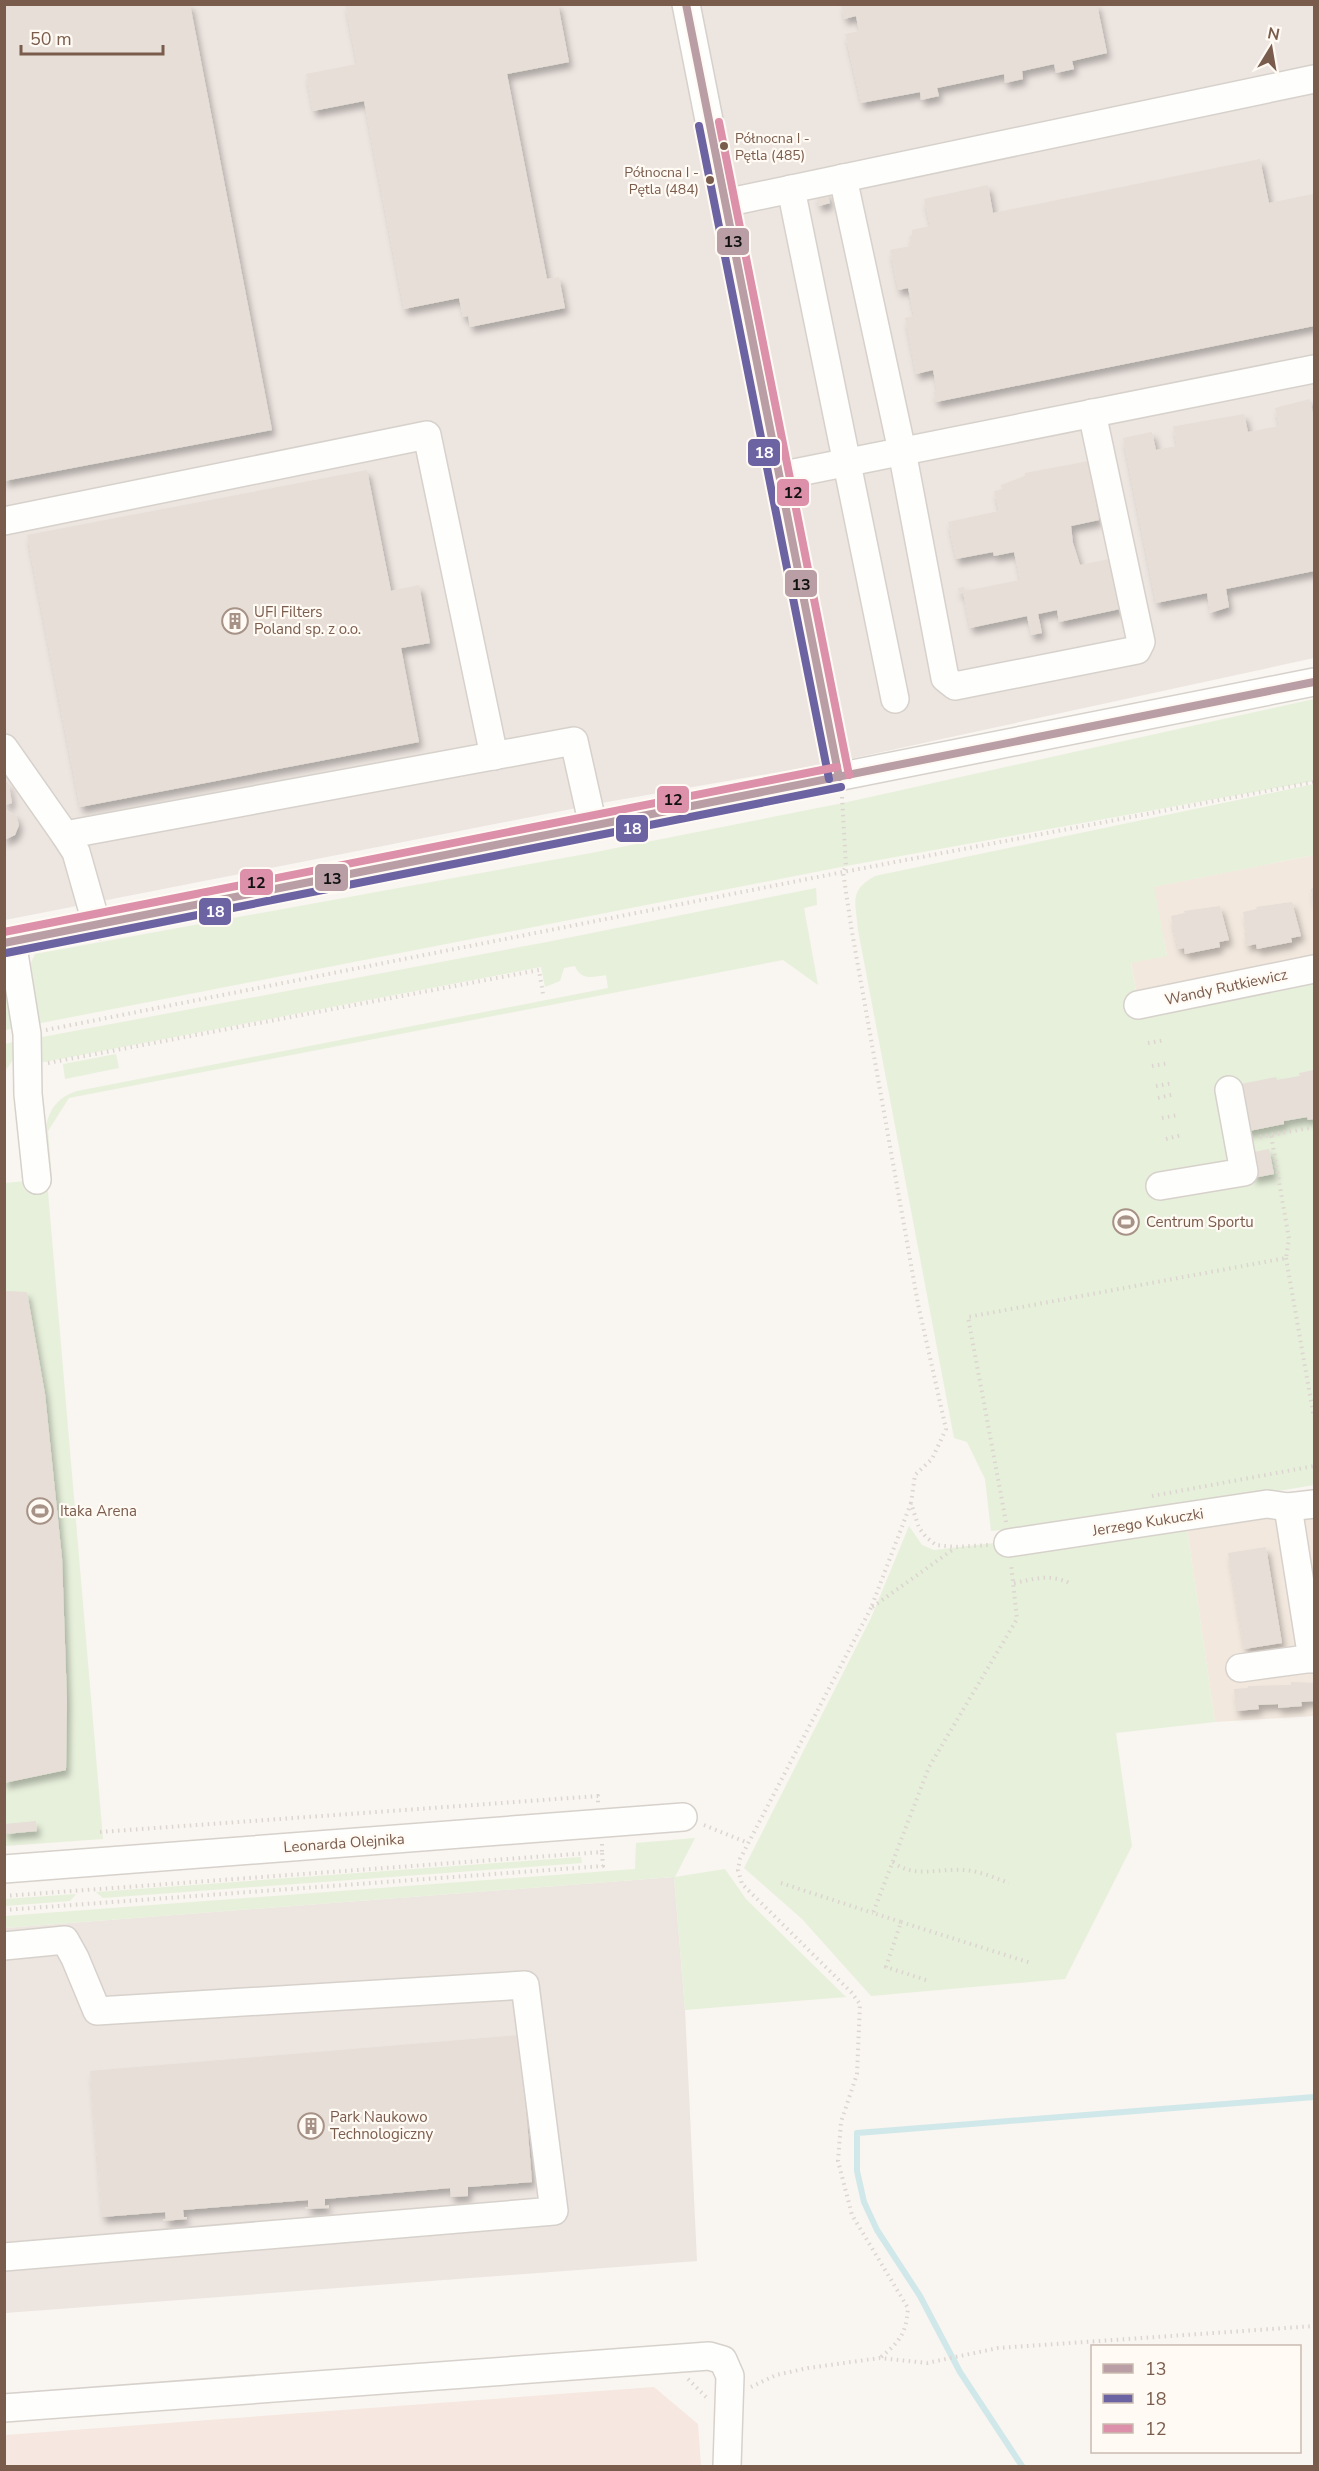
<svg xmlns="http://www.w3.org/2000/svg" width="1319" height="2471" font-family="'Nunito Sans',sans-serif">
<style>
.residential{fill:#f2e8de}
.commercial{fill:#f6e8e1}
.industrial{fill:#ede5e0}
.green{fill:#e7f0db}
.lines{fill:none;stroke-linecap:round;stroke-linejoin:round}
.stream{stroke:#d0e8ea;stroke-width:6}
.building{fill:#e6ded7;filter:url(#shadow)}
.minor-casing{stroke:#d7d1cb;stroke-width:30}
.path{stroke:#dcd5d0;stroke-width:4;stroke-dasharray:1.5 4.5;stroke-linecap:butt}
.minor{stroke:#fefefd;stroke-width:27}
.bus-1-casing{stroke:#fffaf3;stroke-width:12}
.bus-2-casing{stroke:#fffaf3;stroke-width:12}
.bus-3-casing{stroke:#fffaf3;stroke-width:12}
.bus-1{stroke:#b99ea5;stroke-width:8}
.bus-2{stroke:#6c63a2;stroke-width:8}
.bus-3{stroke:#dc90a9;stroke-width:8}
.bus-dot{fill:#7a5c4d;stroke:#fffaf3;stroke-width:2}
.labels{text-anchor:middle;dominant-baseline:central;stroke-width:4.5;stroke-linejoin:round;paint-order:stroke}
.bus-label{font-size:14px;fill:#7a5c4d;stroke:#fffaf3;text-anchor:start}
.poi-label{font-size:15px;fill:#7a5c4d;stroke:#fffaf3;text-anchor:start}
.street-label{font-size:15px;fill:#7a5c4d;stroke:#fffaf3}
.line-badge{stroke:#fffaf3;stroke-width:2}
.badge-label{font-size:16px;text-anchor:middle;font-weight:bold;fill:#fff}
.pale-badge-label{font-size:16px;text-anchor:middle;font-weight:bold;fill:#111}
</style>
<defs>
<filter id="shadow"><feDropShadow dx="3.5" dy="6" stdDeviation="3" flood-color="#0004"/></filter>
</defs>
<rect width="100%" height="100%" fill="#f9f5f0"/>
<!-- residential -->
<g class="residential">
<path d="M1314,855v129l-173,35 -10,-57 36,-7 -14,-68z"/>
<path d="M1314,1504v212l-99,6 -29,-201z"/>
</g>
<!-- commercial -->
<path class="commercial" d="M654,2387l44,37 3,42h-696v-31z"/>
<!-- industrial -->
<g class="industrial">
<path d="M4,5h1310v653l-478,104 -229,40 -602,118z"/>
<path d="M674,1877l11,133 12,251 -692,52v-385z"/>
</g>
<!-- green -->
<g class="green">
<path d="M1314,699v82l-468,85 -810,158 -7,-57 6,-13 556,-101 252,-50z"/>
<path d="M1314,784v71l-160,32 13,69 -36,7 10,56 173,-35v501l-196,33 -127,13 -6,-52 -18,-37 -13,-4 -96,-508c-2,-27 -10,-39 17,-54z"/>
<path d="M816,888l1,17 -13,3 14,77 -35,-25 -714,138 -21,33 4,48 -5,1 56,659 -98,7v-663l42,-4c-2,-33 -11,-75 30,-88l531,-103 -2,-13c-13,2 -25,6 -31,-9l-11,2 -4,13 -15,6 -4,-20 -502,96 -2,-25 510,-96z"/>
<path d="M4,975l12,53 -11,2h-1z"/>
<path d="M17,1041l-2,16 -10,14v-27z"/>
<path d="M116,1054l3,14 -54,11 -2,-15z"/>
<path d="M1186,1521l29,201 -99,11 16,113 -67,133 -194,17 -69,-77 -58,-51 127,-250 38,-92 13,19 12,5z"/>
<path d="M695,1838l-20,39 50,-8 21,30 100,98 -161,13 -11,-133 -669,51v-12l630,-47 1,-26z"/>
<path d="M581,1857l1,6 -479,35 -7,-6z"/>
<path d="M76,1894l-6,7 -65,5v-7z"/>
</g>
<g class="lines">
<!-- stream -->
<path class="stream" d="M1022,2466l-62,-94 -40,-76 -43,-66 -13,-28 -7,-31v-38l457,-36"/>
</g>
<!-- building -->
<g class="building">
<path d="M4,4h186l82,426 -268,51z"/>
<path d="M345,4h213l11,58 -62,12 40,205 12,-2 6,31 -95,19 -2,-11 -5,1 -4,-19 -55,11 -40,-208 -51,10 -7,-37 51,-10z"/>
<path d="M841,4h256l10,49 -35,8 2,8 -18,4 -2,-9 -32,7 1,8 -18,4 -1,-9 -67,14 2,8 -18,4 -1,-8 -59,11 -16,-69 14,-3 -3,-15 -12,3z"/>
<path d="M1260,159l9,44 44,-9 1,132 -378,76 -3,-10 4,-1 -4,-21 -17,4 -11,-56 9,-2 -6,-28 -10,2 -8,-40 21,-4 -2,-9 3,-2v-5l18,-4 -6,-27 64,-14 5,28z"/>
<path d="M827,192l3,11 -11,3 -3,-11z"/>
<path d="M1310,399l4,19v153l-88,18 3,18 -19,6 -3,-20 -51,10 -33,-165 29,-6 4,18 21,-4 -4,-20h3l68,-12 4,18 31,-6 -4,-18z"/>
<path d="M1089,461l10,59 -28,6 2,17 7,22 29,-6 11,50 -61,13 -2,-12 -19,4 4,19 -11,2 -4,-19 -57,12 -7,-36 -4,1 -1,-5 6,-1 1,4 55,-11 -6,-28 -20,4 -1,-4 -37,7 -8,-37 51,-11 -5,-20 8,-2 -1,-4 24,-9v-3z"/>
<path d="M367,470l24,121 28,-6 11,58 -29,5 18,94 -339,65 -53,-272z"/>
<path d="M5,782h3l4,21 -7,2z"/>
<path d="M4,809l12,6 3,10 -4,10 -11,5z"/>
<path d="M1314,888v14l-1,1 -2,-14z"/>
<path d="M1292,902l9,34 -10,2 1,4 -35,7 -1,-5 -9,2 -3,-13h3l-4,-21 14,-3 -1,-2z"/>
<path d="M1220,906l9,34 -10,2 1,5 -35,7 -1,-6 -6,1 -7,-33 14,-3 -1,-2z"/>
<path d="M1314,1070v49l-6,1 -1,-3 -23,4v3l-40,8 -8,-47 40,-8 1,3 23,-4 -1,-3z"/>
<path d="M1269,1149l5,25 -21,4 -4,-25z"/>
<path d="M4,1291l23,1 18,102 17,164 5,143 -1,69 -62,13z"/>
<path d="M1266,1547l16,96 -38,6 -16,-96z"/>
<path d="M1291,1682l23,1v18l-13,1 1,4 -24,2v-4l-20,1 1,4 -23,2 -2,-22 14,-1v-2l43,-1z"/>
<path d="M36,1821l1,10 -32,3v-10z"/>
<path d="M520,2035l12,147 -64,5v9l-17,1 -1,-9 -125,11v7l4,-1v3l-23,1 -1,-2h3v-7l-125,10 1,7h3v2l-24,2v-2h3l-1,-7 -63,5 -12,-146z"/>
</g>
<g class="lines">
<!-- minor casing -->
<g class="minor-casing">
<g id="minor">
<path d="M686,4l153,773"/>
<path d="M843,178l59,273 43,227 10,8 182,-36 4,-8 -49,-229"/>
<path d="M791,189l104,510"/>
<path d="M725,203l589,-124"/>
<path d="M779,476l535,-107"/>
<path d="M4,521l423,-86 67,321"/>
<path d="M4,748l61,87 509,-94 19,85"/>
<path d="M65,835l11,17 21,74"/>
<path d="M12,941l15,93 1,60 9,86"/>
<path d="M4,943l1310,-261"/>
<path d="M1138,1005l176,-36"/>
<path d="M1160,1186l84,-14 -15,-82"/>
<path d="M1288,1507l24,152"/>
<path d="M1008,1543l259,-39 21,3 26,-3"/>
<path d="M1240,1668l74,-10"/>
<path d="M4,1869l679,-52"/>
<path d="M4,1946l61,-6 10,18 22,53 428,-26 29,226 -550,46"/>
<path d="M4,2408l705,-52 14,4 7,16 -3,90"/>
</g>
</g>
<!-- path -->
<g class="path">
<path d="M842,797l4,69 -3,6 9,60 66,372 28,125 -14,30 -17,16 -4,28 8,25 7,9 10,8 19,2 33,-2"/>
<path d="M46,1030l797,-158 471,-90"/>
<path d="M1148,1043l17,-3"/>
<path d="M48,1063l491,-93 4,24"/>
<path d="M1152,1066l17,-3"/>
<path d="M1156,1086l17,-3"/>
<path d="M1158,1098l17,-4"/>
<path d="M1162,1118l16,-3"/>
<path d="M1260,1137l54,-10"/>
<path d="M1166,1139l16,-4"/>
<path d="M1286,1258l28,160"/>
<path d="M1152,1496l162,-30"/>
<path d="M911,1503l-40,105 84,-60"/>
<path d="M1006,1522l-38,-205 318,-59 3,-19 -18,-104"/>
<path d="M1014,1583c21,-4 37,-10 57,1"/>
<path d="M871,1608l-131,251 -2,11 4,14 109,108 9,12 -3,70 -16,48 -3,39 14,54 56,93c-2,27 -9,34 -28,50"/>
<path d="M704,1825l44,18"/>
<path d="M100,1832l498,-36v7"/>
<path d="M893,1862c22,17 45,6 71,8 16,1 31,8 45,13"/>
<path d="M781,1883l92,30"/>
<path d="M4,1896l598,-44v-9"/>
<path d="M4,1910l599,-44 -1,-14"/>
<path d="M901,1922l130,41"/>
<path d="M926,1980l-40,-13 15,-45 -28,-9 56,-146 88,-148 -6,-55"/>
<path d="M688,2379l18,18"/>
<path d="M751,2387l25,-12 32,-7 72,-10 47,5 71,-15 316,-22"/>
</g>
<!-- minor -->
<use href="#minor" class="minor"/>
<!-- bus-1 casing -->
<g class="bus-1-casing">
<g id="bus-1">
<path d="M686,4l153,773"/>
<path d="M4,943l1310,-261"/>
</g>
</g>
<!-- bus-2 casing -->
<g class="bus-2-casing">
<g id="bus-2">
<path d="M699,126l130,653"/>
<path d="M6,953l835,-166"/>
</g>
</g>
<!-- bus-3 casing -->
<g class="bus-3-casing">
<g id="bus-3">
<path d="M719,122l130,653"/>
<path d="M4,932l833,-165"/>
</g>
</g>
<!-- bus-1 -->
<use href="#bus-1" class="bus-1"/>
<!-- bus-2 -->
<use href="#bus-2" class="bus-2"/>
<!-- bus-3 -->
<use href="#bus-3" class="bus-3"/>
</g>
<!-- icons -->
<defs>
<g id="building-ring" transform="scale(1.35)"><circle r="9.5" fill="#fffaf3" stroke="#a69286" stroke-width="1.5"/><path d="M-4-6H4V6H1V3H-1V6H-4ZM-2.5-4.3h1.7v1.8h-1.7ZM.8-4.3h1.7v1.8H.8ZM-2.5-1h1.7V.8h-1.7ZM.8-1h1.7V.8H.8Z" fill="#a69286"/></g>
<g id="stadium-ring" transform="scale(1.35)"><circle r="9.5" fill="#fffaf3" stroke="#a69286" stroke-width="1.5"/><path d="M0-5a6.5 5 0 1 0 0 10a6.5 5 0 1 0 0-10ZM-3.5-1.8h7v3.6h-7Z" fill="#a69286"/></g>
</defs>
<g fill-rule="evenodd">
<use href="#building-ring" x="235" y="621"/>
<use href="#stadium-ring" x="1126" y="1222"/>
<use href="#stadium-ring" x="40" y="1511"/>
<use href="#building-ring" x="311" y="2126"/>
</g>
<!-- markers -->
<g class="bus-dot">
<circle cx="724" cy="146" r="5"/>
<circle cx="710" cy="180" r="5"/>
</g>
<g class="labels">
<!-- bus labels -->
<g class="bus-label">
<text x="735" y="138">Północna I -<tspan x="735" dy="17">Pętla (485)</tspan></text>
<text x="699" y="172" text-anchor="end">Północna I -<tspan x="699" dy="17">Pętla (484)</tspan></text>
</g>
<!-- poi labels -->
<g class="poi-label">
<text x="254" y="612">UFI Filters<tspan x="254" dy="17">Poland sp. z o.o.</tspan></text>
<text x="1146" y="1222">Centrum Sportu</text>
<text x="60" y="1511">Itaka Arena</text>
<text x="330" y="2117">Park Naukowo<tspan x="330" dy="17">Technologiczny</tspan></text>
</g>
<!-- street labels -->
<g class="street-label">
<text transform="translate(1226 987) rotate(-12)">Wandy Rutkiewicz</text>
<text transform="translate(1148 1522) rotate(-9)">Jerzego Kukuczki</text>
<text transform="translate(344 1843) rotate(-4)">Leonarda Olejnika</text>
</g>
</g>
<g class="line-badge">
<rect x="716" y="227" width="34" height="29" rx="6" fill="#b99ea5"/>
<rect x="747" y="438" width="34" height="29" rx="6" fill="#6c63a2"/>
<rect x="776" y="478" width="34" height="29" rx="6" fill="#dc90a9"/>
<rect x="784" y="569" width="34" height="29" rx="6" fill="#b99ea5"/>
<rect x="656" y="785" width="34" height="29" rx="6" fill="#dc90a9"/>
<rect x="615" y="814" width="34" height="29" rx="6" fill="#6c63a2"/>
<rect x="314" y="863" width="35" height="29" rx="6" fill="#b99ea5"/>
<rect x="239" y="868" width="35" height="28" rx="6" fill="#dc90a9"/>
<rect x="198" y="897" width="34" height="29" rx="6" fill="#6c63a2"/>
</g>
<g class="badge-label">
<text x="764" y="458">18</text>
<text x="632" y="834">18</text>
<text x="215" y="917">18</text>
</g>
<g class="pale-badge-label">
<text x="733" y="247">13</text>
<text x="793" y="498">12</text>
<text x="801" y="590">13</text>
<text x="673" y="805">12</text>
<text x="332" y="884">13</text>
<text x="256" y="888">12</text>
</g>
<!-- border -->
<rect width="1319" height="2471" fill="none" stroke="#7a5c4d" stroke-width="12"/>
<!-- legend -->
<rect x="1091" y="2345" width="210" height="108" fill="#fffaf3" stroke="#cabbb1" stroke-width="1.5"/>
<rect x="1103" y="2364" width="30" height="9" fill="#b99ea5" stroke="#cabbb1" stroke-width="1.5"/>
<text x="1145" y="2375" font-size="18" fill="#7a5c4d">13</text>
<rect x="1103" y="2394" width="30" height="9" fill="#6c63a2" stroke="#cabbb1" stroke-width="1.5"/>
<text x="1145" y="2405" font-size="18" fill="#7a5c4d">18</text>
<rect x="1103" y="2424" width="30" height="9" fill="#dc90a9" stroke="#cabbb1" stroke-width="1.5"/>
<text x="1145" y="2435" font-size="18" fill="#7a5c4d">12</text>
<!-- north arrow -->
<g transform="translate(1271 48) rotate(11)" stroke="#fffaf3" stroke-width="4.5" paint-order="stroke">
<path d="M0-4.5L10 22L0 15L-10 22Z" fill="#7a5c4d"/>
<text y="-9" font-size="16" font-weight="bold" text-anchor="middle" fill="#7a5c4d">N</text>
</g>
<!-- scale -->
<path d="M21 45v9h142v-9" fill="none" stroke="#7a5c4d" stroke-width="3"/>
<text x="30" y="45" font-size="18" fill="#7a5c4d" stroke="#fffaf3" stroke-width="4.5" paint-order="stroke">50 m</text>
</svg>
